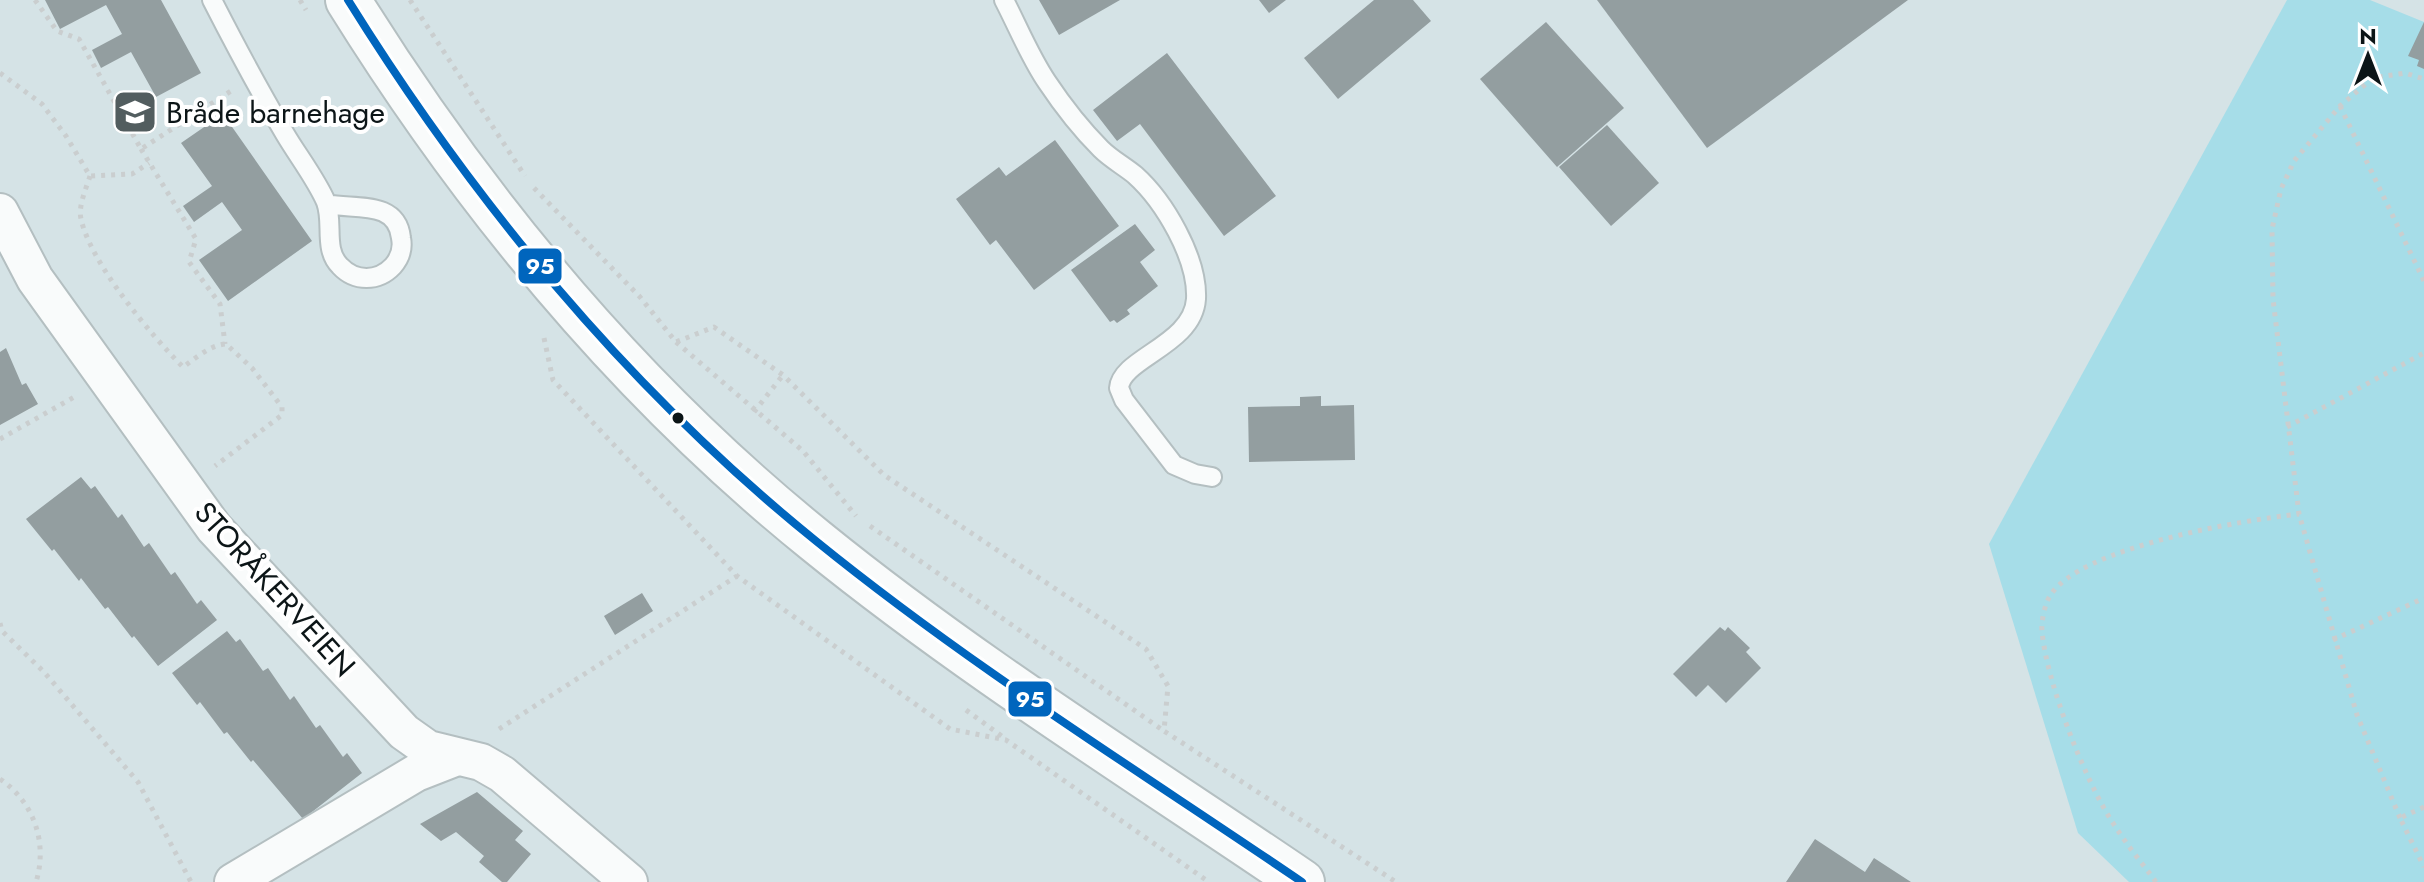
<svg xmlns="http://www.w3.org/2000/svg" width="2424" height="882" font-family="Jost,sans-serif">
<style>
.green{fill:#a6dde8}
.building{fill:#939ea0}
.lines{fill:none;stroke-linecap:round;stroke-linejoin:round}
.service-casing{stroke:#b4bfc1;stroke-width:22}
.minor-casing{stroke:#b4bfc1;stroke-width:40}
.primary-casing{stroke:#b4bfc1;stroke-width:48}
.path{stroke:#cacecf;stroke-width:5;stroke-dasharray:4 6;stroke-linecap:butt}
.service{stroke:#f9fbfb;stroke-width:18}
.minor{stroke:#f9fbfb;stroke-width:36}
.primary{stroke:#f9fbfb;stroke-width:44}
.bus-1-casing{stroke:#fff;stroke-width:14}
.bus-1{stroke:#0065bd;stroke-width:8}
.bus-dot{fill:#0c1517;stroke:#fff;stroke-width:3}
.labels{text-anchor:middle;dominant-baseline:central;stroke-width:8;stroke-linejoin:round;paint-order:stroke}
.poi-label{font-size:30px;fill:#0c1517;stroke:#fff;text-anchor:start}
.street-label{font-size:30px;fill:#0c1517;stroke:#fff}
.line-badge{stroke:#fff;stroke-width:3}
.badge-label{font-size:22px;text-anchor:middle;font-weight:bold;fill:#fff}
</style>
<rect width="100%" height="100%" fill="#d5e3e6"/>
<!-- green -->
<path class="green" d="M2287,0h83l54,22v860h-295l-51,-49 -89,-289z"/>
<!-- building -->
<g class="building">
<path d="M45,0h116l40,73 -45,24 -25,-45 -30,16 -9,-18 30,-16 -16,-29 -46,24z"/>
<path d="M1039,0h81l-61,35z"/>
<path d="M1259,0h27l-17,13z"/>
<path d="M1374,0h39l18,21 -93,78 -34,-41z"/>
<path d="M1597,0h311l-201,148z"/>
<path d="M1546,22l78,86 -67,59 -77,-88z"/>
<path d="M2424,22v47l-7,-3 2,-6 -11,-4z"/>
<path d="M1167,53l109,143 -52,40 -84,-112 -23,17 -24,-31z"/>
<path d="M223,114l89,127 -84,60 -29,-41 43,-30 -20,-28 -28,20 -11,-16 29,-20 -31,-43z"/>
<path d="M1607,125l52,58 -48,43 -52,-59z"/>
<path d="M1055,140l64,86 -85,64 -38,-50 -6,5 -34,-46 43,-32 7,9z"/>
<path d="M1135,224l20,26 -15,12 18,24 -31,24 3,4 -13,9 -3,-3 -4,2 -39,-52z"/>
<path d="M6,348l16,37 4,-2 12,21 -38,21v-73z"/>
<path d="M1321,396v10l33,-1 1,55 -106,2 -1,-55 52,-1v-9z"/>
<path d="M81,477l10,12 4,-3 23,32 4,-4 22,33 5,-4 22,32 4,-3 22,32 4,-4 16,20 -59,46 -24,-30 -2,2 -24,-31 -3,2 -24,-31 -2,3 -25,-32 -2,2 -26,-32z"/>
<path d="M642,593l11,18 -38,24 -11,-19z"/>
<path d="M1720,627l5,4 3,-4 22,21 -4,4 15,16 -35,35 -18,-18 -12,12 -23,-23z"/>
<path d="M227,631l9,11 4,-3 23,32 5,-3 22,32 4,-4 22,32 4,-3 23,32 4,-4 15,20 -59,46 -50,-59 -2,2 -24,-30 -3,2 -24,-32 -3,3 -25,-32z"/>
<path d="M477,792l46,39 -8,9 16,14 -24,28h-5l-23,-20 5,-6 -28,-24 -15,9 -21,-17z"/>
<path d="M1815,839l50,33 9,-14 37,24h-125z"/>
</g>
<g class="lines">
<!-- service casing -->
<g class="service-casing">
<g id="service">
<path d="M212,0c23,45 47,90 73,134 13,22 31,45 41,68 8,21 -3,47 14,64 15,16 38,16 53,0 7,-8 10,-18 8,-28 -4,-39 -48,-28 -74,-34"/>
<path d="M1004,0c14,27 26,57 43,82 14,21 36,49 54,67 10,10 23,17 34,26 29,26 63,83 61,124 -3,46 -75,59 -77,89l5,12 50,65 21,9 17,3"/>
</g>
</g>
<!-- minor casing -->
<g class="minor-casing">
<g id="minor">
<path d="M0,212l35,67 179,249 190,204 24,17 53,13 21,12 127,108"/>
<path d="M233,882l183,-109 41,-16"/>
</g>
</g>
<!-- primary casing -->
<g class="primary-casing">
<path id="primary" d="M348,0c127,204 281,390 468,541 154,125 323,230 486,341"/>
</g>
<!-- path -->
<g class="path">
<path d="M35,0l22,31 22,8 62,110 90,-58"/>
<path d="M300,0l6,10"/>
<path d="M410,0l115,176"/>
<path d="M0,73l42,31 24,32 24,40 42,-2 17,-11"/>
<path d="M2340,106l84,175"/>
<path d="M141,149l55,90 -7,23 31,42 5,40"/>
<path d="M90,176c-4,13 -12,30 -9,43 10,45 70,116 102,148 13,-9 27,-22 43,-23l26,24 30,39v8l-67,51"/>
<path d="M534,188l106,109 36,45 38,-15 69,48 101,100 262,174 22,37 -4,45 232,151"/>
<path d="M544,338l9,42 184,196 213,153 56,11 203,142"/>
<path d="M676,342l127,109 53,65"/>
<path d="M754,412l29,-37"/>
<path d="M2287,427l137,-74"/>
<path d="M0,439l76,-43"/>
<path d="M870,526l294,205"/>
<path d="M0,623l2,8 42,41 94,110 53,100"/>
<path d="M2333,640l91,-42"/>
<path d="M966,710l37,27"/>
<path d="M499,729l238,-153"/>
<path d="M0,779c34,23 48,64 36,103"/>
<path d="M2424,807l-24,11 24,49"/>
<path d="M2400,818l-43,-103 -58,-201 -26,-215 -1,-70 9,-40 13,-28 46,-55 33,-28 32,-5 19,6"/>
<path d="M2156,882c-14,-19 -30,-38 -43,-59 -28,-42 -67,-142 -71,-192 -1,-9 3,-28 8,-35 29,-49 194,-76 249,-82"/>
</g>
<!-- service -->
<use href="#service" class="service"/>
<!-- minor -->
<use href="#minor" class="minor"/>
<!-- primary -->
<use href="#primary" class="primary"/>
<!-- bus-1 casing -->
<g class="bus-1-casing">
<path id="bus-1" d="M348,0c127,204 281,390 468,541 154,125 323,230 486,341"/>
</g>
<!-- bus-1 -->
<use href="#bus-1" class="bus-1"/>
</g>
<!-- icons -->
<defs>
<g id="school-square" transform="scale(2.3)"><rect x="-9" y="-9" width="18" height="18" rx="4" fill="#525d5f" stroke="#fff"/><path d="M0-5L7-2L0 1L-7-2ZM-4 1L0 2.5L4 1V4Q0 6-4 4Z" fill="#fff"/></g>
</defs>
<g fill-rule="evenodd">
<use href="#school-square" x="135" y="112"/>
</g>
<!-- markers -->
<circle class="bus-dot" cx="678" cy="418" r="7"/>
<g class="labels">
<!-- poi labels -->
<g class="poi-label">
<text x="166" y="112">Bråde barnehage</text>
</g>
<!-- street labels -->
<g class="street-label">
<text transform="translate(275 589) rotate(48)">STORÅKERVEIEN</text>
</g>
</g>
<g class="line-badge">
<rect x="517" y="247" width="46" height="38" rx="8" fill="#0065bd"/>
<rect x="1007" y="680" width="46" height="38" rx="8" fill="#0065bd"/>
</g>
<g class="badge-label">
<text x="540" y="274">95</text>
<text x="1030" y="707">95</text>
</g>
<!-- north arrow -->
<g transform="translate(2368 56)" stroke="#ffffff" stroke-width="6" paint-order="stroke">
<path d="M0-6L14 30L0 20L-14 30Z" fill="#0c1517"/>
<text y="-12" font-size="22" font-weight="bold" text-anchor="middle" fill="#0c1517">N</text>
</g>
</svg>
